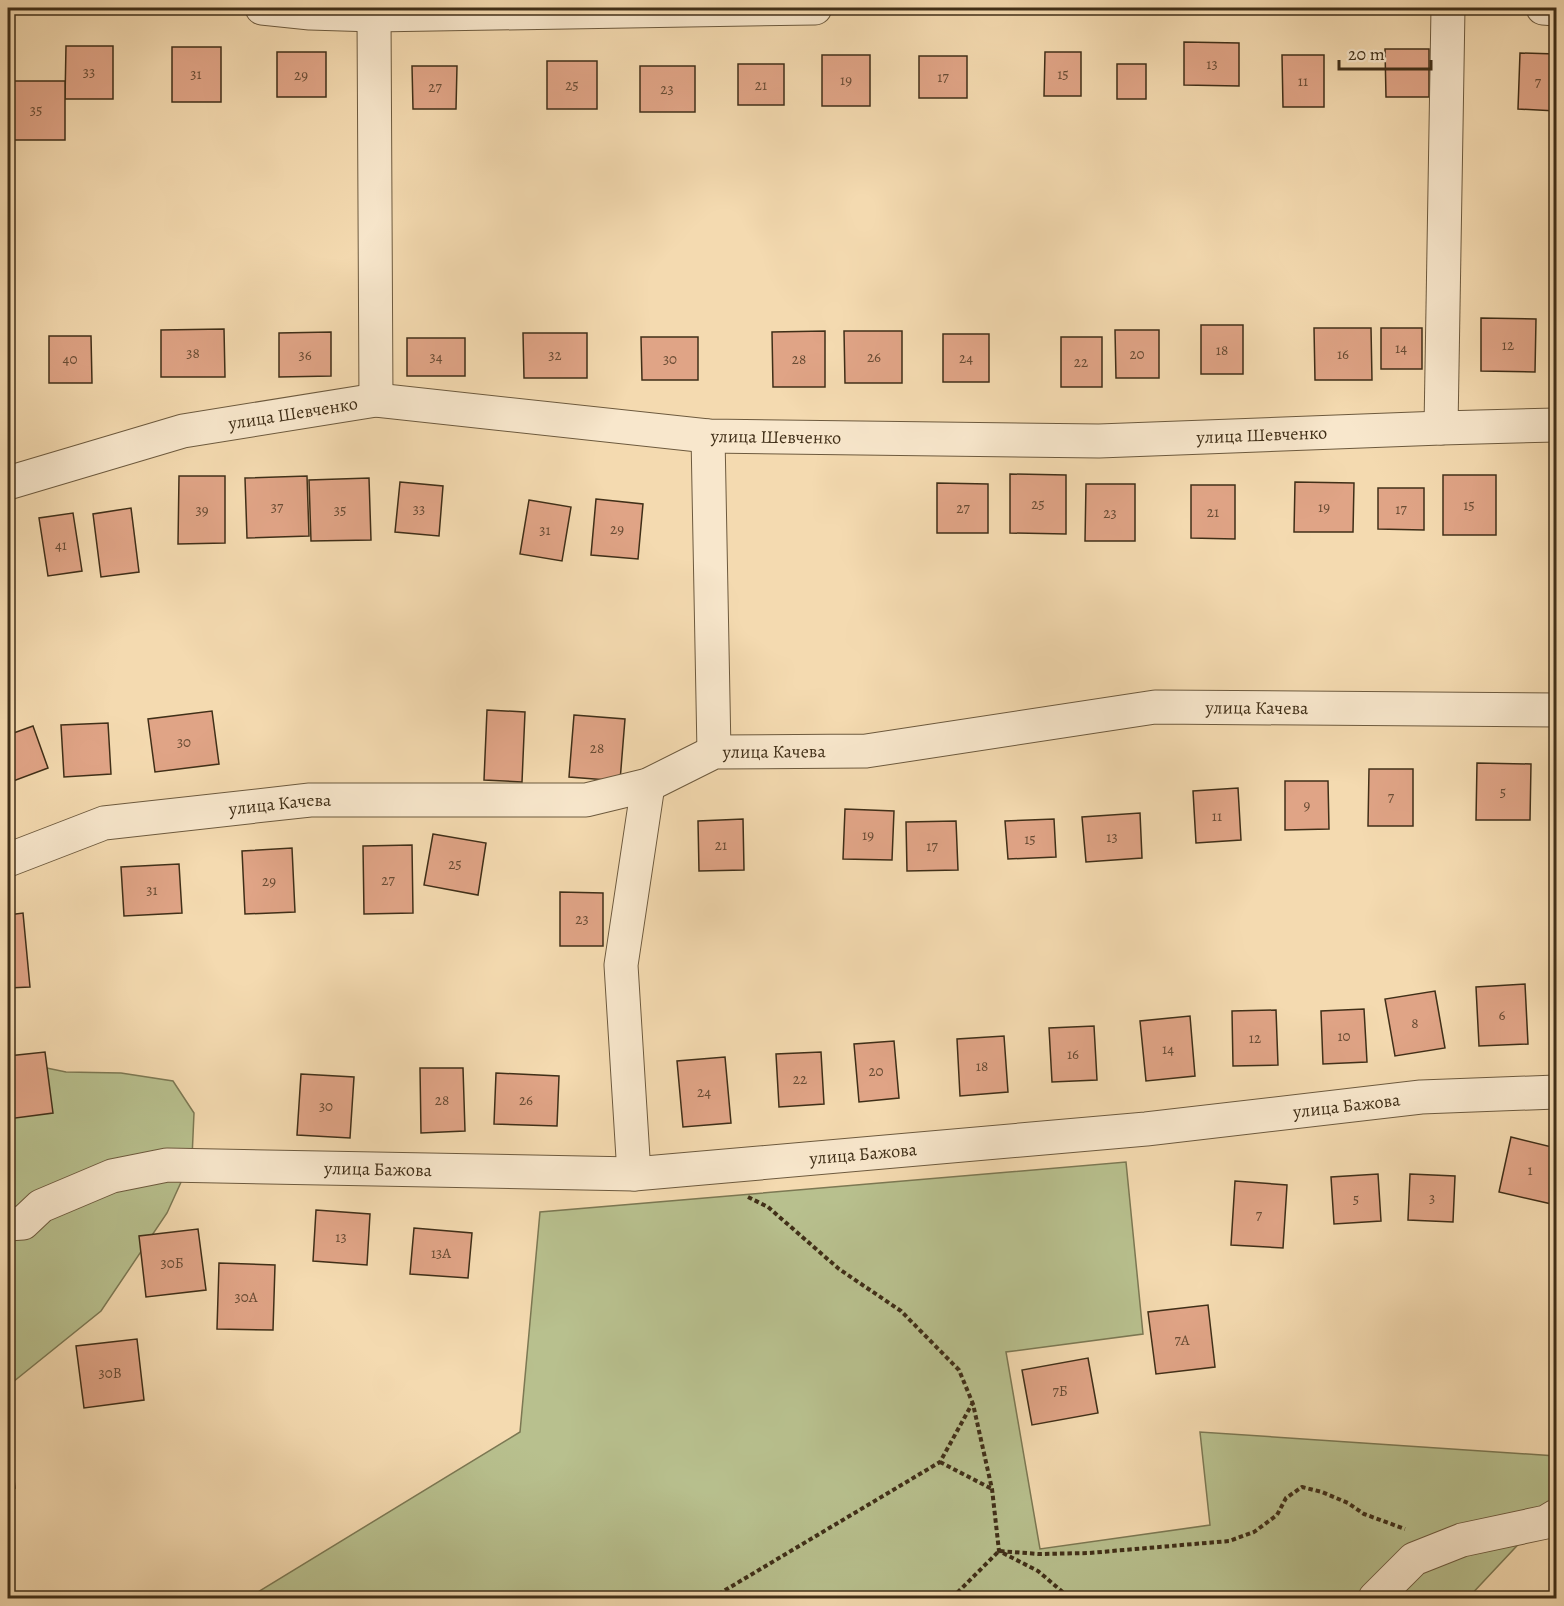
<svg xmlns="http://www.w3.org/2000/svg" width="1564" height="1606" font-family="Alegreya,serif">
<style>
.green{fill:#b8c08e;stroke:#7c7853;stroke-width:1.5}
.building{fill:#e0a486;stroke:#402f18;stroke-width:1.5}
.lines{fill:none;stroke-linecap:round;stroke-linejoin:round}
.minor-casing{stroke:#6d5a3e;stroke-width:35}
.path{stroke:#402f18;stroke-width:4;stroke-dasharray:4.5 3;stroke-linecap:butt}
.minor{stroke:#f8e7cc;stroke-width:33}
.labels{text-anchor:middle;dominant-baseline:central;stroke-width:4.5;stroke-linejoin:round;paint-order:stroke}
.number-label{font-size:15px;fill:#684c34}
.street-label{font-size:18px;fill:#402f18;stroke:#f8e7cc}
</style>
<rect width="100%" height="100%" fill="#f4dab0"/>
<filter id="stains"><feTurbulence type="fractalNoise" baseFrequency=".00333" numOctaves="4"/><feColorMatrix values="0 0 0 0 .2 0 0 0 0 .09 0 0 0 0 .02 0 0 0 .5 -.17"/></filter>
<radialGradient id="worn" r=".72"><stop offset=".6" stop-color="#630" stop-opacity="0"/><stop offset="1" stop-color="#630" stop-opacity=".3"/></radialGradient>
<!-- green -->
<g class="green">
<path d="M8,1060l58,12 55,1 52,8 21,32 -2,45 -25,55 -66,98 -93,75z"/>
<path d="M1126,1162l17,172 -137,18 34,197 170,-24 -10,-93 356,24v48l-88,94h-1220l272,-166 20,-220z"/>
</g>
<!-- building -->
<g class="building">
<path d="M1184,42l55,1v43l-55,-1z"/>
<path d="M66,46h47v53h-48z"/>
<rect x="172" y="47" width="49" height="55"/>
<path d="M1385,49h44v48h-43z"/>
<rect x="277" y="52" width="49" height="45"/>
<path d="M1045,52h36v44h-37z"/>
<path d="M1520,53l36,1v57l-38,-2z"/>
<rect x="822" y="55" width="48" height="51"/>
<path d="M1282,55h42v52h-41z"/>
<rect x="919" y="56" width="48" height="42"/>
<rect x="547" y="61" width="50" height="48"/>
<rect x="738" y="64" width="46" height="41"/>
<rect x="1117" y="64" width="29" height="35"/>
<path d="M412,66h45l-1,43h-43z"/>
<rect x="640" y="66" width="55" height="46"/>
<rect x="8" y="81" width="57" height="59"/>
<path d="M1481,318l55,1 -1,53 -54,-1z"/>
<rect x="1201" y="325" width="42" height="49"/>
<path d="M1314,328h57l1,52h-57z"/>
<rect x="1381" y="328" width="41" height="41"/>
<path d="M224,329l1,48h-64v-47z"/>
<path d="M1115,330h44v48h-43z"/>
<path d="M825,331v56h-52l-1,-55z"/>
<path d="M844,331h58v52h-57z"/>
<path d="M331,332v44l-52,1v-44z"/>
<path d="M523,333h64v45h-63z"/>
<rect x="943" y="334" width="46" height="48"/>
<path d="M8,335h5l1,50h-6z"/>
<path d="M49,336h42l1,47h-43z"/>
<path d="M641,337h57v43h-56z"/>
<rect x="1061" y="337" width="41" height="50"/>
<rect x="407" y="338" width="58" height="38"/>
<path d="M1010,474l56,1v59l-56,-1z"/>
<rect x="1443" y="475" width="53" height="60"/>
<path d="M179,476h46v67l-47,1z"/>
<path d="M307,476l2,60 -62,2 -2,-60z"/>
<path d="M369,478l2,62 -60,1 -2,-61z"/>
<path d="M400,482l43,4 -4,50 -44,-4z"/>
<path d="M1295,482l59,1 -1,49h-59z"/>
<path d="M937,483l51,1v49h-51z"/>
<path d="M1086,484h49v57h-50z"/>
<path d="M1191,485h44v54l-44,-1z"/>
<path d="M1378,488h46v42l-46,-1z"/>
<path d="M596,499l47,5 -5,55 -47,-4z"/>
<path d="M529,500l42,7 -9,54 -42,-7z"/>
<path d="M131,508l8,64 -38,5 -8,-63z"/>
<path d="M73,513l9,58 -34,5 -9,-58z"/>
<path d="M487,710l38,2 -3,70 -38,-2z"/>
<path d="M212,711l7,53 -64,8 -7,-53z"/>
<path d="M574,715l51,4 -5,62 -51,-4z"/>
<path d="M108,723l3,51 -47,3 -3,-52z"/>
<path d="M33,726l15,42 -40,15v-48z"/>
<path d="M1477,763l54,1 -1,56h-54z"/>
<path d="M1369,769h44v57h-45z"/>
<path d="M1285,781h43l1,48 -44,1z"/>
<path d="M1238,788l3,52 -45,3 -3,-52z"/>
<path d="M845,809l49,2 -2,49 -49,-1z"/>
<path d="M1140,813l2,45 -56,4 -4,-45z"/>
<path d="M743,819l1,51 -45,1 -1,-50z"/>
<path d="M1054,819l2,38 -48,2 -3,-38z"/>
<path d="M956,821l2,49 -51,1 -1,-49z"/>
<path d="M433,834l53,9 -8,52 -54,-10z"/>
<path d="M412,845l1,68 -49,1 -1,-68z"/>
<path d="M292,848l3,64 -50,2 -3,-63z"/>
<path d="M179,864l3,49 -58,3 -3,-49z"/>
<path d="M560,892l43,1v53h-43z"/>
<path d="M23,913l7,74 -22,1v-73z"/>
<path d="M1525,984l3,60 -49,2 -3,-59z"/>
<path d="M1435,991l10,57 -50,8 -10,-57z"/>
<path d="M1364,1009l3,53 -44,2 -2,-53z"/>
<path d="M1276,1010l2,55 -45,1 -1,-55z"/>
<path d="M1190,1016l5,60 -49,5 -6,-60z"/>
<path d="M1094,1026l3,54 -45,2 -3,-54z"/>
<path d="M1004,1036l4,56 -48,4 -3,-57z"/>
<path d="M894,1041l5,57 -40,4 -5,-58z"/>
<path d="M45,1052l8,61 -45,6v-63z"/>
<path d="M821,1052l3,52 -45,3 -3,-53z"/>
<path d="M725,1057l6,66 -48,4 -6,-66z"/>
<path d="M420,1068h43l2,63 -44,2z"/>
<path d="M496,1073l63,3 -2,50 -63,-2z"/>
<path d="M301,1074l53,3 -4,61 -53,-3z"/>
<path d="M1511,1137l45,11v57l-57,-13z"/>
<path d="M1378,1174l3,47 -47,3 -3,-47z"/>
<path d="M1410,1174l45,2 -2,46 -45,-2z"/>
<path d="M1235,1181l52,4 -4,63 -52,-3z"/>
<path d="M316,1210l54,4 -3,51 -54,-4z"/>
<path d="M414,1228l58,5 -4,45 -58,-4z"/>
<path d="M198,1229l8,61 -60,7 -7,-61z"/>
<path d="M219,1263l56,2 -2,65 -56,-1z"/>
<path d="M1208,1305l7,62 -59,7 -8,-62z"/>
<path d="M137,1339l7,61 -60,8 -8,-62z"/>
<path d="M1088,1358l10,55 -66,12 -10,-55z"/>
<path d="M8,1427l7,61 -7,1z"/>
</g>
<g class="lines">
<!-- minor casing -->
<g class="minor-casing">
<g id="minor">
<path d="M262,8l48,5 64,2 441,-7"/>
<path d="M1543,8l13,1"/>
<path d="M374,15l2,385"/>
<path d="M1441,428l7,-420"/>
<path d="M708,436l6,316"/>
<path id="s1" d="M8,483l175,-52 193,-31 332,36 391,5 342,-13 115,-3"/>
<path id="s2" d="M8,860l96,-37 206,-23h276l62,-15 66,-33 152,-1 289,-44 401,3"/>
<path d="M634,1174l-13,-209 27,-180"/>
<path id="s3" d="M8,1224l15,-1 18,-17 71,-30 55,-11 467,9 512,-45 275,-32 135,-5"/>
<path d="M1375,1598l39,-39 48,-19 84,-18 10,-6"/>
</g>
</g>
<!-- path -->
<g class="path">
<path d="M748,1197l20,10 71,62 62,42 58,59 14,34 19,85 7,62 39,20 27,23 3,4"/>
<path d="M940,1462l52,27"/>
<path d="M712,1598l228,-136 32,-58"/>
<path d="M952,1598l47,-47 40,3 50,-1 140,-12 25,-9 23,-17 9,-17 16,-11 20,5 26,11 16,11 41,15"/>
</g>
<!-- minor -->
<use href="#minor" class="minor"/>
</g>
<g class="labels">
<!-- number labels -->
<g class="number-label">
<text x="1212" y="64">13</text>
<text x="89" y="72">33</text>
<text x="196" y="74">31</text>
<text x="1063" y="74">15</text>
<text x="301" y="75">29</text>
<text x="943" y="77">17</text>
<text x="846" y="80">19</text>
<text x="1303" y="81">11</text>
<text x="1538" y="82">7</text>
<text x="572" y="85">25</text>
<text x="761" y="85">21</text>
<text x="435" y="87">27</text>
<text x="667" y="89">23</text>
<text x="36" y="110">35</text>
<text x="1508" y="345">12</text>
<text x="1401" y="348">14</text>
<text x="1222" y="350">18</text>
<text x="193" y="353">38</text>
<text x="1137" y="354">20</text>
<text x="1343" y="354">16</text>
<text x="305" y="355">36</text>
<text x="555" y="355">32</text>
<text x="436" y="357">34</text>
<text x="874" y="357">26</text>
<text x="966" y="358">24</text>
<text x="70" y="359">40</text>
<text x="670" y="359">30</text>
<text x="799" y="359">28</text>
<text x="1081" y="362">22</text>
<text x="1038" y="504">25</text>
<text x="1469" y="505">15</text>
<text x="277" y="507">37</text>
<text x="1324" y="507">19</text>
<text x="963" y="508">27</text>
<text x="419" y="509">33</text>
<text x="1401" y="509">17</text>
<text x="202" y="510">39</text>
<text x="340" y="510">35</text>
<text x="1213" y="512">21</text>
<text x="1110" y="513">23</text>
<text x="617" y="529">29</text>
<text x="545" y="530">31</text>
<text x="61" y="545">41</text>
<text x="184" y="742">30</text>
<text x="597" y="748">28</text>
<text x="1503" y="792">5</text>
<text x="1391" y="797">7</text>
<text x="1307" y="805">9</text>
<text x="1217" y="816">11</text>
<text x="868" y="835">19</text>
<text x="1112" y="837">13</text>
<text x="1030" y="839">15</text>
<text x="721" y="845">21</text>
<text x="932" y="846">17</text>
<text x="455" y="864">25</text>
<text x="388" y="880">27</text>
<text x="269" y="881">29</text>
<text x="152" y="890">31</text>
<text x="582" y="919">23</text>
<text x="1502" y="1015">6</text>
<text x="1415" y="1023">8</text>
<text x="1344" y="1036">10</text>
<text x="1255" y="1038">12</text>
<text x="1168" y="1049">14</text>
<text x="1073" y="1054">16</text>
<text x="982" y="1066">18</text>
<text x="876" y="1071">20</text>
<text x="800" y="1079">22</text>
<text x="704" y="1092">24</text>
<text x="442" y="1100">28</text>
<text x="526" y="1100">26</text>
<text x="326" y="1106">30</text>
<text x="1530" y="1170">1</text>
<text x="1432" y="1198">3</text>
<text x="1356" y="1199">5</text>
<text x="1259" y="1215">7</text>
<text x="341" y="1237">13</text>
<text x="441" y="1253">13А</text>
<text x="172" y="1263">30Б</text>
<text x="246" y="1297">30А</text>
<text x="1182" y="1340">7А</text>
<text x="110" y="1373">30В</text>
<text x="1060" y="1391">7Б</text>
</g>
<!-- street labels -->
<g class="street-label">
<text stroke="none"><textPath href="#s1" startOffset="294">улица Шевченко</textPath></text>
<text stroke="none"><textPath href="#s1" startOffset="1266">улица Шевченко</textPath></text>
<text stroke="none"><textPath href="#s1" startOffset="780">улица Шевченко</textPath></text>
<text stroke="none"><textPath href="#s2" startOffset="1270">улица Качева</textPath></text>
<text stroke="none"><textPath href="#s2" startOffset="784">улица Качева</textPath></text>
<text stroke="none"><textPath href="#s2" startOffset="280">улица Качева</textPath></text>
<text stroke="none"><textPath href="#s3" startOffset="1356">улица Бажова</textPath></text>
<text stroke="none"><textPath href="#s3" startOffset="870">улица Бажова</textPath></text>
<text stroke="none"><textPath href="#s3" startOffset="384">улица Бажова</textPath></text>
</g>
</g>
<!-- margin -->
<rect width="1564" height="1606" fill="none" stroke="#f4dab0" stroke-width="30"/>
<rect x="9" y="9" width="1546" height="1588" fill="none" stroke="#402f18" stroke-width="3"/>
<rect x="15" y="15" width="1534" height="1576" fill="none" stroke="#402f18" stroke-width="1.5"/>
<!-- scale -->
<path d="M1339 60v9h92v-9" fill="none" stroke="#402f18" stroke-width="3"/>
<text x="1348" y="60" font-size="18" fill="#402f18" stroke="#f8e7cc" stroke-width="4.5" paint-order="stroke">20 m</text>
<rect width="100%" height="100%" filter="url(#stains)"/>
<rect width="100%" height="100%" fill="url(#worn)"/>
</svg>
